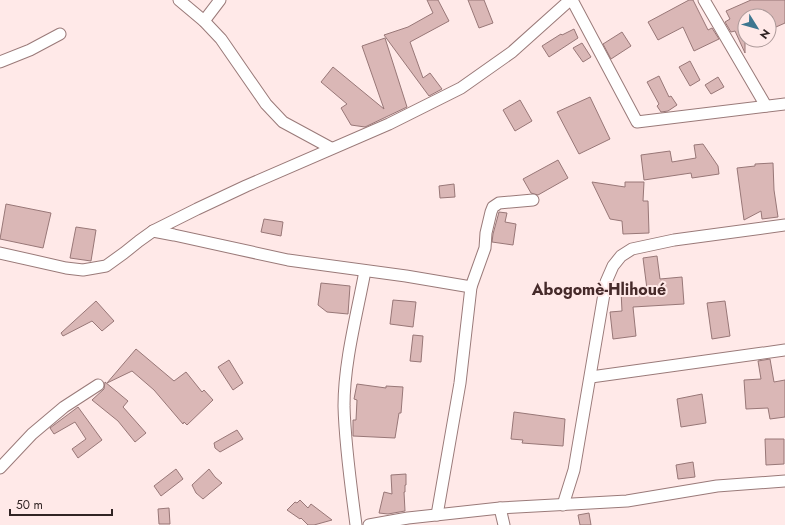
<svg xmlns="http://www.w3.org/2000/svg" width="785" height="525" font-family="Jost,sans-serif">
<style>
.building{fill:#dab7b6;stroke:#987777}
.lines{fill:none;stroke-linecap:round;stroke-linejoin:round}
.minor-casing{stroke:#9a7a79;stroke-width:13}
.minor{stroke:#fff;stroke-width:11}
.labels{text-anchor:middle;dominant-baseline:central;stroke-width:4;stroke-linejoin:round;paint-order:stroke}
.quarter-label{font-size:16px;font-weight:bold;fill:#462a2a;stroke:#ffe9e8}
</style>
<rect width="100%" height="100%" fill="#ffe9e8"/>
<!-- building -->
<g class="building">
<path d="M427,0h11l11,21 -39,21 13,36 7,-5 12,16 -13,7 -45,-61 24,-8 25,-14z"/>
<path d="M468,0h16l9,23 -14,5z"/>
<path d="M689,0h4l15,30 4,-2 7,11 -25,12 -11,-24 -25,13 -10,-18z"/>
<path d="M751,0h34v23l-9,4 -4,-11h-27v37l-10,-22 -4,1 -6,-10 5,-3 -4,-8z"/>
<path d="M574,29l4,9 -29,19 -7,-11 19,-12 1,1z"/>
<path d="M622,32l9,14 -20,13 -8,-15z"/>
<path d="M385,38l22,69 -42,20 -14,-2 -10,-17 6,-4 -26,-22 12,-15 51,42 -22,-63z"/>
<path d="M582,43l9,14 -8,5 -10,-14z"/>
<path d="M690,61l10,19 -10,6 -11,-19z"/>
<path d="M659,76l10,21 2,-1 6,9 -9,6 -7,1 -4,-6 2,-2 -12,-22z"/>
<path d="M718,77l6,10 -13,7 -6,-9z"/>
<path d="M590,97l20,42 -31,15 -22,-42z"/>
<path d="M520,100l12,21 -17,10 -12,-21z"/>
<path d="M703,144l15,22 1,8 -27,4 -1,-5 -47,7 -3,-25 29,-4 2,11 24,-4 -2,-13z"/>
<path d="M558,160l10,18 -30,17 -7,-2 -8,-14z"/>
<path d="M773,163l1,27 4,27 -16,2 -1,-8 -17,9 -7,-52 18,-2v-2z"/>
<path d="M592,182l33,5v-5h19l-1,19h5l1,32 -26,1 -1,-13 -12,-2z"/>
<path d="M454,184l1,13 -15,1 -1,-12z"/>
<path d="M6,204l45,9 -8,35 -43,-9z"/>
<path d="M499,212l8,1 -2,9 11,2 -3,21 -21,-3 1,-8z"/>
<path d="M264,219l19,3 -2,14 -20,-4z"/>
<path d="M76,227l20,3 -5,31 -21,-3z"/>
<path d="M657,256l3,23 22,-2 2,27 -51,3 3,29 -23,3 -3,-27 12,-1 -1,-20 26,-2 -4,-31z"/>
<path d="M321,283l29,3 -2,28 -21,-2 -9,-7z"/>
<path d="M393,300l23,2 -3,25 -23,-3z"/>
<path d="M96,301l18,20 -12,10 -10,-10 -29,15 -2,-3z"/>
<path d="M725,301l5,35 -18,3 -5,-36z"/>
<path d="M413,335l10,1 -2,26 -11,-1z"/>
<path d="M136,349l38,32 12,-9 16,20 2,-2 9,10 -26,25 -3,-3 -1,2 -29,-34 -22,-19 -25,12z"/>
<path d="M770,359l4,23 11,-2v37l-15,2 -2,-11 -22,1 -2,-29 17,-1 -3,-18z"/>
<path d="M229,360l14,23 -10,7 -15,-23z"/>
<path d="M105,382l23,19 -5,6 23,26 -11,9 -17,-21 -26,-21 12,-11z"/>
<path d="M357,384l29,4v-2l17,1 -2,26h-2l-4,25 -42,-2v-16h3l1,-20 -3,-1z"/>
<path d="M702,394l4,29 -25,4 -4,-28z"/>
<path d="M78,407l24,33 -24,18 -6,-9 14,-10 -11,-17 -21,12 -4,-6z"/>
<path d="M514,412l51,7 -2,27 -41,-3 1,-3 -12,-1z"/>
<path d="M237,430l6,9 -23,13 -5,-4 -1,-5z"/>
<path d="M765,439h19v25l-18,1z"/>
<path d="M693,462l2,15 -17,2 -2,-14z"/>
<path d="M176,469l7,10 -22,17 -7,-10z"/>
<path d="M209,469l6,8 7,6 -19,16 -7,-6 -4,-8z"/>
<path d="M406,474v11h-1v7h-1l1,19 -17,3 -9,-1 5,-21 8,2 -1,-19z"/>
<path d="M300,500l8,8 3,-4 21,16 -18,5h-6l-7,-7 -1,1 -13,-9 8,-8 2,1z"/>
<path d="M169,508l1,16h-11l-1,-15z"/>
<path d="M589,513l2,12h-11l-2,-10z"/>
</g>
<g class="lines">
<!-- minor casing -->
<g class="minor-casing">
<g id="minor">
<path d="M179,0l25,21 17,18 45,65 17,18 48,26"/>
<path d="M572,0l65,122 148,-18"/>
<path d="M704,0l62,106"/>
<path d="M204,21l16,-21"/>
<path d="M0,62l30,-12 30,-16"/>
<path d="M153,231l21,4 114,25 118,16 65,11"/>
<path d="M0,253l66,15 17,2 23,-4 18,-13 15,-12 14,-10 44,-22 49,-23 143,-62 72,-36 51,-36 58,-52"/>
<path d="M591,377l194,-27"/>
<path d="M0,468l32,-34 32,-27 34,-22"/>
<path d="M563,505l11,-35 32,-188 7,-16 8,-10 11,-7 42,-9 111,-15"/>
<path d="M500,508l4,17"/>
<path d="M437,515l23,-132 11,-96 14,-39 1,-15 5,-21 2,-5 6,-4 34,-3"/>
<path d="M356,525c-5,-39 -11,-79 -12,-119 0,-44 13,-92 21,-135"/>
<path d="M369,525l39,-7 92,-10 127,-7 90,-15 68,-5"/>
</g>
</g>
<!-- minor -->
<use href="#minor" class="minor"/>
</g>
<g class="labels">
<!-- quarter labels -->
<g class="quarter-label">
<text x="599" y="289">Abogomè-Hlihoué</text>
</g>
</g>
<!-- north arrow -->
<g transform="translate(757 28) rotate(127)"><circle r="19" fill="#ffe9e8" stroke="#ad9a9a"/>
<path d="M0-3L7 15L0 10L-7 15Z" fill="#3d7690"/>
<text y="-6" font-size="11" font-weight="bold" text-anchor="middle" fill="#312424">N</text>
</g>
<!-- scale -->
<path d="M10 509v6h102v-6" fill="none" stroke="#312424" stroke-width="2"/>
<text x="16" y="509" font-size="12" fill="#312424" stroke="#ffe9e8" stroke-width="3" paint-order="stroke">50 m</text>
</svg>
